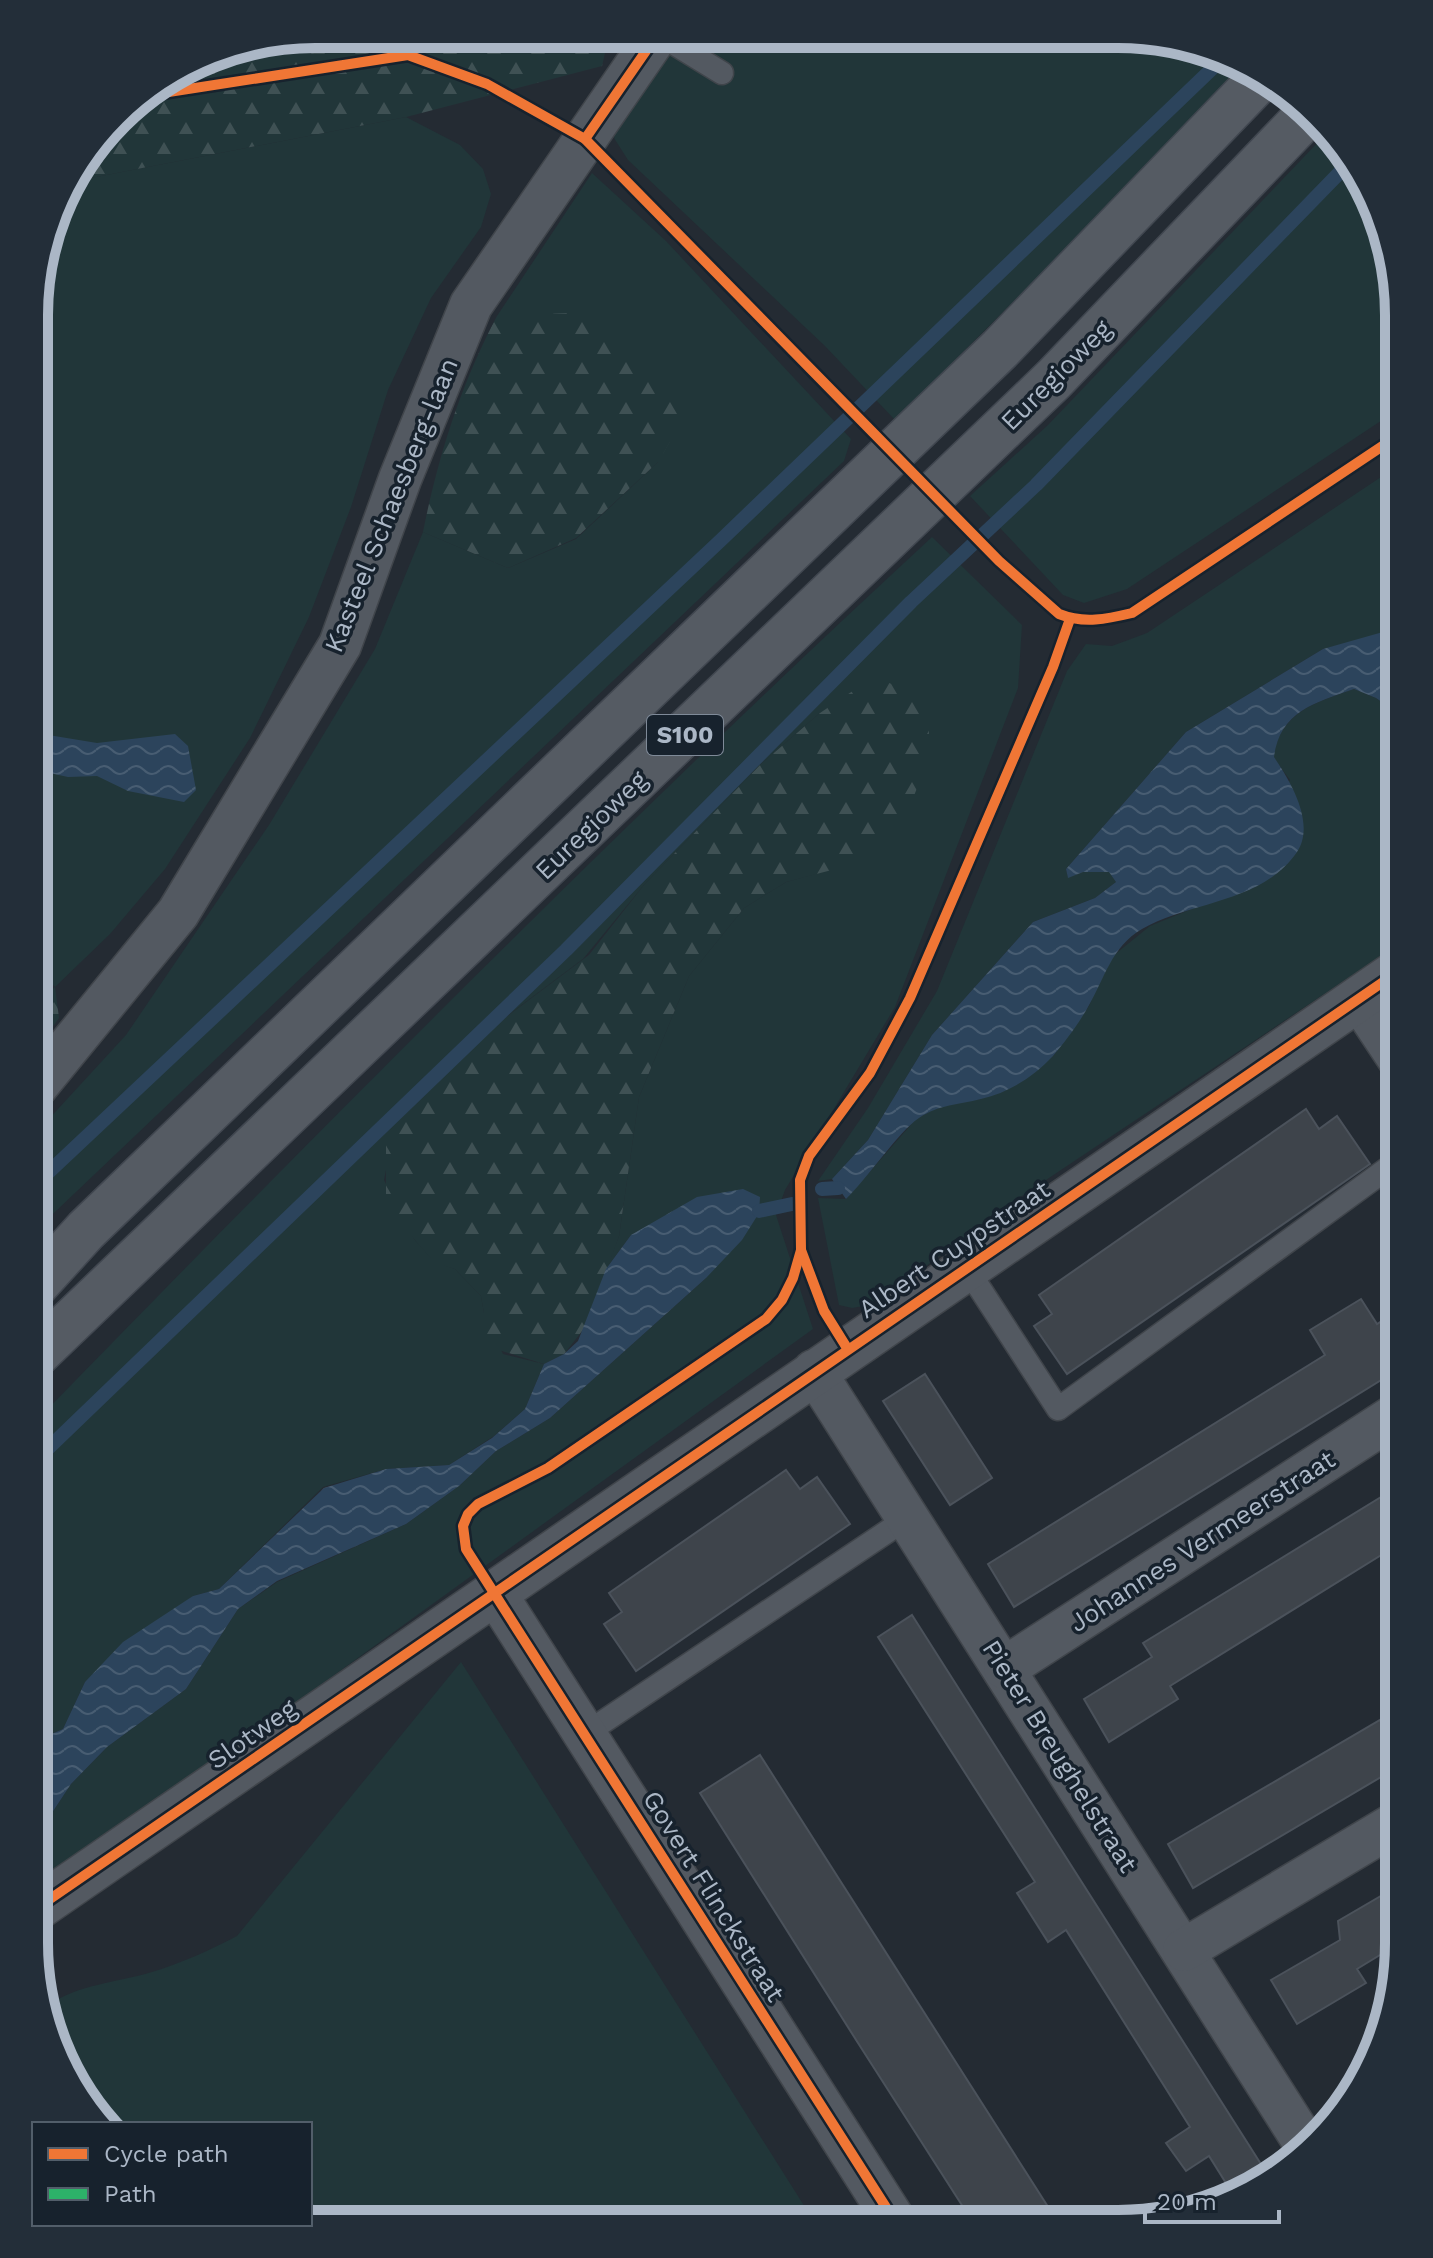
<svg xmlns="http://www.w3.org/2000/svg" width="1433" height="2258" font-family="'Work Sans',sans-serif">
<style>
.green{fill:#213639}
.forest{fill:url(#forest-firs)}
.water{fill:url(#water-waves)}
.lines{fill:none;stroke-linecap:round;stroke-linejoin:round}
.stream{stroke:#2c445c;stroke-width:14}
.building{fill:#3e444b;stroke:#4b525b;stroke-width:2}
.service-casing{stroke:#40454b;stroke-width:25}
.minor-casing{stroke:#40454b;stroke-width:45}
.tertiary-casing{stroke:#40454b;stroke-width:47}
.primary-casing{stroke:#414750;stroke-width:47}
.service{stroke:#535961;stroke-width:22}
.minor{stroke:#535961;stroke-width:42}
.tertiary{stroke:#535961;stroke-width:44}
.primary{stroke:#555b63;stroke-width:44}
.quiet{stroke:#2db169;stroke-width:8;stroke-dasharray:16 8;stroke-linecap:butt}
.cycleway-casing{stroke:#17222d;stroke-width:15}
.cycleway{stroke:#f07635;stroke-width:10}
.labels{text-anchor:middle;dominant-baseline:central;stroke-width:7;stroke-linejoin:round;paint-order:stroke}
.shield{fill:#17222d;stroke:#7f8a98;stroke-width:2}
.shield-label{font-size:24px;font-weight:bold;fill:#abb7c6}
.street-label{font-size:26px;fill:#abb7c6;stroke:#17222d}
.rim{fill:none;stroke:#abb7c6;stroke-width:10}
</style>
<defs>
<pattern id="forest-firs" width="22" height="20" patternUnits="userSpaceOnUse" patternTransform="scale(2)"><rect width="22" height="20" fill="#213639"/><path d="M5 1l3.5 6h-7zM16 11l3.5 6h-7z" fill="#3f5154"/></pattern>
<pattern id="water-waves" width="16" height="10" patternUnits="userSpaceOnUse" patternTransform="scale(2)"><rect width="16" height="10" fill="#2c445c"/><path d="M0 5q4-4 8 0t8 0" fill="none" stroke="#485d72"/></pattern>
</defs>
<rect width="100%" height="100%" fill="#242b33"/>
<!-- green -->
<g class="green">
<path d="M686,35l469,1 87,37 -347,347 -70,-74 -197,-186 -14,-22 4,-15z"/>
<path d="M406,117l54,28 23,24 8,25 -10,33 -50,71 -43,92 -37,117 -42,110 -59,121 -85,131 -55,65 -55,53 -20,-20 1,-688 27,-88 7,-9z"/>
<path d="M1323,137l54,70 22,108v94l-272,180 -43,14 -21,-8 -93,-99 78,-71z"/>
<path d="M592,173l74,68 185,198 -7,22 -809,770v-97l91,-99 143,-210 106,-176 48,-117 85,36 68,-29 82,-77 -134,-145 -27,-1z"/>
<path d="M1399,465v166l-76,18 -137,83 -120,137 2,8 15,-5h27l6,10 -21,16 -62,24 -101,113 -64,105 -36,39 -14,2 50,-73 69,-117 130,-320 19,-27 26,2 35,-13z"/>
<path d="M932,537l90,88 -4,63 -123,319 -110,183 -9,25 37,114 -732,529 -47,30v-48l37,-56 36,-37 79,-58 52,-80 39,-27 129,-58 53,-38 37,-35 54,-33 156,-140 -75,-43 -25,34 13,-33 20,-139 50,-121 55,-68 42,-26 36,-10 -2,-159 -59,51 -117,121 -61,74 -161,121 -23,25 -15,75 30,59 21,23 20,7 26,27 3,17 19,41 41,10 -19,45 -31,27 -45,29 -63,4 -63,18 -104,102 -26,7 -108,86 -22,47 -16,7 -13,-4 1,-310c293,-301 589,-600 897,-885z"/>
<path d="M1354,689l22,9 23,16v230l-392,262 -132,98 -23,4 -13,-3 -21,-107 28,1 69,-79 26,-15 40,-6 73,-44 35,-49 19,-46 42,-34 49,-20 91,-126 -17,-23c8,-46 42,-54 81,-68z"/>
<path d="M461,1662l354,561 -505,-1v-98h-198l-56,-73 -9,-45c31,-22 69,-23 105,-34 30,-9 58,-22 85,-36z"/>
</g>
<!-- forest -->
<g class="forest">
<path d="M315,34l294,1 -7,31 -196,51 -336,65 60,-78 78,-49z"/>
<path d="M571,313l89,55 24,49 -26,45 -82,76 -68,30 -85,-36c15,-76 38,-148 74,-216z"/>
<path d="M875,676l33,16 20,21 2,43 -23,57 -41,48 -80,21 -42,26 -55,68 -50,121 -20,139 -33,90 -22,28 -20,10 -58,-18 -9,-17 7,-16 -3,-17 -26,-27 -20,-6 -21,-24 -28,-43v-69l13,-22 23,-25 167,-125 55,-70 117,-121 59,-51z"/>
<path d="M55,987l4,31 -24,33v-45z"/>
</g>
<!-- water -->
<g class="water">
<path d="M1390,630l9,1v83l-23,-16 -22,-9c-39,14 -74,22 -80,68 16,24 42,66 23,95 -35,51 -105,49 -155,77 -31,18 -37,49 -54,78 -9,16 -23,35 -35,49 -20,21 -43,36 -72,43 -23,6 -41,5 -62,19 -20,13 -52,61 -73,81l-14,-20 36,-39 64,-105 101,-113 62,-24 21,-16 -7,-10h-26l-15,6 -2,-9 120,-137 137,-83z"/>
<path d="M36,733l61,10 78,-9 13,12 8,44 -12,12 -56,-11 -31,-15 -29,1 -32,-7z"/>
<path d="M743,1189l17,8 -1,16 -17,27 -36,38 -156,140 -54,33 -37,35 -53,38 -129,57 -39,28 -52,80 -79,58 -36,37 -37,56v-108l13,4 16,-7 22,-47 38,-40 70,-46 26,-7 105,-101 62,-19 63,-4 43,-27 33,-29 19,-45 20,-10 14,-13 28,-72 25,-34 66,-38z"/>
</g>
<g class="lines">
<!-- stream -->
<g class="stream">
<path d="M35,1185l686,-645 497,-477"/>
<path d="M822,1189l16,-1"/>
<path d="M759,1211l33,-7"/>
<path d="M35,1461l531,-511 345,-348 125,-117 310,-319"/>
</g>
</g>
<!-- building -->
<g class="building">
<path d="M1306,1109l13,20 18,-13 33,48 -303,210 -33,-48 18,-12 -13,-19z"/>
<path d="M1361,1299l16,25 22,-14v59l-385,238 -26,-43 337,-209 -15,-25z"/>
<path d="M925,1374l67,104 -42,27 -67,-104z"/>
<path d="M786,1470l14,19 17,-12 33,47 -214,147 -32,-47 18,-12 -13,-19z"/>
<path d="M1399,1486v58l-229,142 8,13 -69,43 -25,-43 68,-42 -9,-14z"/>
<path d="M912,1615l354,557 -32,24 -25,-40 -23,15 -20,-28 24,-16 -124,-197 -18,12 -31,-49 18,-11 -157,-245z"/>
<path d="M1380,1720l18,33v14l-205,121 -25,-44z"/>
<path d="M760,1755l183,287 116,182h-85l-116,-181 -158,-250z"/>
<path d="M1398,1886v58l-41,25 9,14 -69,41 -26,-44 69,-40 -2,-19z"/>
</g>
<g class="lines">
<!-- service casing -->
<g class="service-casing">
<g id="service">
<path d="M660,35l62,38"/>
<path d="M966,1267l92,142 341,-249"/>
<path d="M585,1734l324,-217"/>
</g>
</g>
<!-- minor casing -->
<g class="minor-casing">
<g id="minor">
<path d="M1359,999l40,60"/>
<path d="M35,1088l143,-175 162,-268 60,-166 71,-174 186,-270"/>
<path d="M814,1371l490,771"/>
<path d="M495,1593l401,630"/>
<path d="M1005,1668l394,-255"/>
<path d="M1184,1950l214,-128"/>
</g>
</g>
<!-- tertiary casing -->
<g class="tertiary-casing">
<path id="tertiary" d="M34,1910l1365,-939"/>
</g>
<!-- primary casing -->
<g class="primary-casing">
<g id="primary">
<path d="M35,1286l51,-56 914,-881 259,-269"/>
<path d="M35,1356l1019,-977 253,-264"/>
</g>
</g>
<!-- service -->
<use href="#service" class="service"/>
<!-- minor -->
<use href="#minor" class="minor"/>
<!-- tertiary -->
<use href="#tertiary" class="tertiary"/>
<!-- primary -->
<use href="#primary" class="primary"/>
<!-- quiet -->
<path class="quiet" d="M400,34l8,21 47,-21"/>
<!-- cycleway casing -->
<g class="cycleway-casing">
<g id="cycleway">
<path d="M143,96l265,-41 79,29 98,55 414,422 60,53c25,10 48,5 73,-1l267,-178"/>
<path d="M585,139l72,-104"/>
<path d="M801,1250l23,61 23,37"/>
<path d="M34,1910l1365,-939"/>
<path d="M896,2223l-430,-674 -3,-23 5,-12 10,-10 70,-36 218,-149 16,-19 11,-22 8,-28 -1,-70 9,-24 61,-83 40,-75 143,-331 17,-48"/>
</g>
</g>
<!-- cycleway -->
<use href="#cycleway" class="cycleway"/>
</g>
<g class="labels">
<!-- shield labels -->
<rect class="shield" x="647" y="715" width="76" height="40" rx="6"/>
<g class="shield-label">
<text x="685" y="735">S100</text>
</g>
<!-- street labels -->
<g class="street-label">
<text transform="translate(1056 375) rotate(-45)">Euregioweg</text>
<text transform="translate(391 505) rotate(-68)">Kasteel Schaesberg-laan</text>
<text transform="translate(591 825) rotate(-44)">Euregioweg</text>
<text transform="translate(954 1249) rotate(-34)">Albert Cuypstraat</text>
<text transform="translate(1202 1541) rotate(-33)">Johannes Vermeerstraat</text>
<text transform="translate(252 1734) rotate(-35)">Slotweg</text>
<text transform="translate(1060 1756) rotate(58)">Pieter Breughelstraat</text>
<text transform="translate(714 1896) rotate(58)">Govert Flinckstraat</text>
</g>
</g>
<!-- crop -->
<path d="M0 0H1433V2258H0ZM315 48H1118A267 267 0 0 1 1385 315V1943A267 267 0 0 1 1118 2210H315A267 267 0 0 1 48 1943V315A267 267 0 0 1 315 48Z" fill="#232e39" fill-rule="evenodd"/>
<path class="rim" d="M315 48H1118A267 267 0 0 1 1385 315V1943A267 267 0 0 1 1118 2210H315A267 267 0 0 1 48 1943V315A267 267 0 0 1 315 48Z"/>
<!-- legend -->
<rect x="32" y="2122" width="280" height="104" fill="#17222d" stroke="#525e6a" stroke-width="2"/>
<rect x="48" y="2148" width="40" height="12" fill="#f07635" stroke="#525e6a" stroke-width="2"/>
<text x="104" y="2162" font-size="24" fill="#abb7c6">Cycle path</text>
<rect x="48" y="2188" width="40" height="12" fill="#2db169" stroke="#525e6a" stroke-width="2"/>
<text x="104" y="2202" font-size="24" fill="#abb7c6">Path</text>
<!-- scale -->
<path d="M1145 2210v12h134v-12" fill="none" stroke="#abb7c6" stroke-width="4"/>
<text x="1157" y="2210" font-size="24" fill="#abb7c6" stroke="#17222d" stroke-width="6" paint-order="stroke">20 m</text>
</svg>
